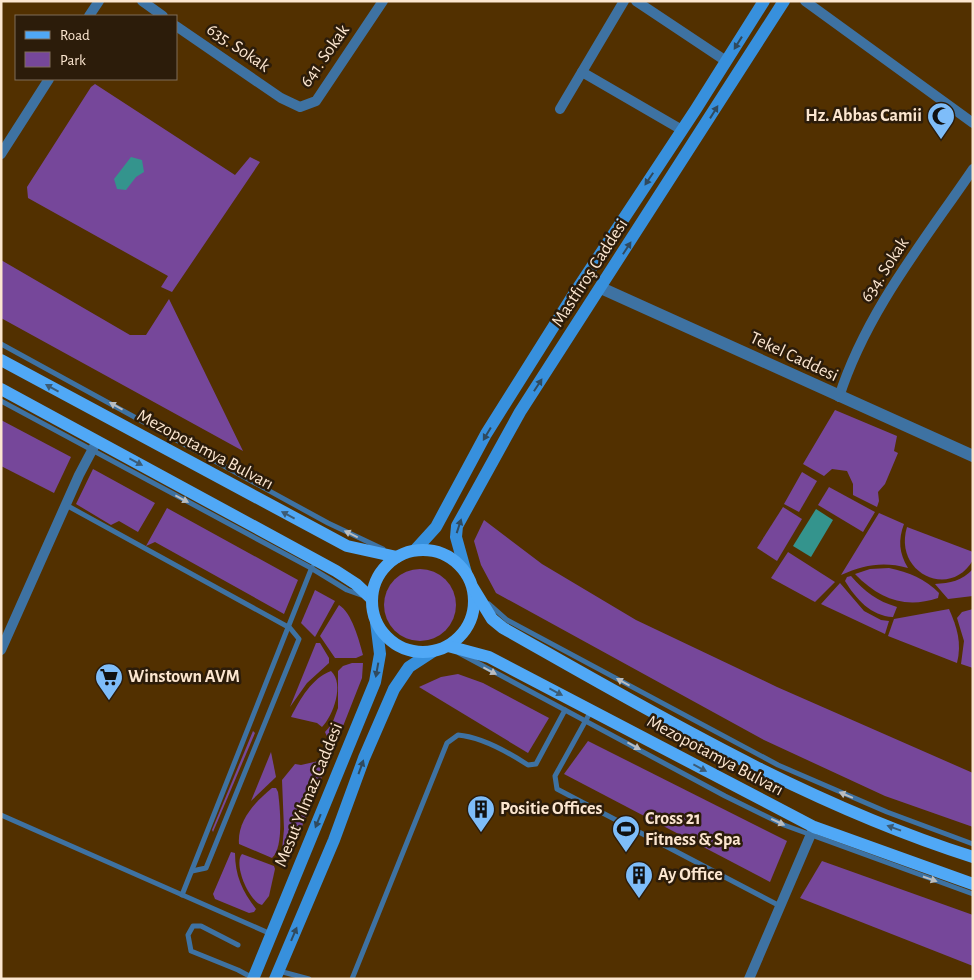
<svg xmlns="http://www.w3.org/2000/svg" width="974" height="980" font-family="'Alegreya Sans',sans-serif">
<style>
.green{fill:#76479a}
.water{fill:#34948d}
.lines{fill:none;stroke-linecap:round;stroke-linejoin:round}
.service{stroke:#3e72a2;stroke-width:5}
.minor{stroke:#3e72a2;stroke-width:10}
.tertiary{stroke:#3e72a2;stroke-width:12}
.secondary{stroke:#3790dd;stroke-width:12}
.primary{stroke:#50a8f6;stroke-width:12}
.oneway{fill:#304a5e}
.oneway2{fill:#3c5b74}
.oneway3{fill:#babdc0}
.labels{text-anchor:middle;dominant-baseline:central;stroke-width:5;stroke-linejoin:round;paint-order:stroke}
.street-label{font-size:18px;fill:#fce6d0;stroke:#2c1c0a}
.poi-label{font-size:18px;font-weight:bold;fill:#fce6d0;stroke:#2c1c0a;text-anchor:start}
</style>
<rect width="100%" height="100%" fill="#523000"/>
<!-- green -->
<g class="green">
<path d="M95,84l140,91 15,-18 10,5 -88,130 -11,-5 7,-11 -140,-78 -1,-11 64,-100z"/>
<path d="M1,260l129,75h16l23,-36 74,152 -242,-133z"/>
<path d="M835,410l62,26 -3,15 4,2 -13,31 -7,8 1,9 -2,6 -24,-12v-11l-6,-13 -15,-2 -8,7 -21,-12z"/>
<path d="M1,420l70,37 -17,36 -53,-27z"/>
<path d="M93,469l62,34 -17,29 -19,-11 -8,4 -35,-21z"/>
<path d="M802,472l15,9 -18,31 -15,-8z"/>
<path d="M829,487l46,25 -12,20 -45,-27z"/>
<path d="M783,507l19,12 -25,42 -20,-13z"/>
<path d="M167,508l131,72 -14,34 -129,-72 -9,4z"/>
<path d="M879,513l25,11c-6,16 -5,29 4,44 -25,-7 -44,-3 -67,7z"/>
<path d="M484,520l58,44 94,56 141,67 196,86v54l-88,-31 -121,-56 -268,-147 -15,-28 -7,-24z"/>
<path d="M907,527l66,25v8c-23,40 -80,13 -66,-33z"/>
<path d="M788,552l47,30 -20,20 -44,-24z"/>
<path d="M889,568c20,4 36,11 50,25l-1,5c-33,11 -59,1 -83,-24l15,-5z"/>
<circle cx="420" cy="605" r="36"/>
<path d="M973,569v27l-25,3 -13,-15c15,-1 27,-3 38,-15z"/>
<path d="M851,576c14,16 26,25 46,31l-4,10c-22,-1 -37,-18 -48,-36l2,-4z"/>
<path d="M840,583l24,28 17,9 8,1 -4,13 -64,-30z"/>
<path d="M315,590l20,11 -20,36 -14,-14z"/>
<path d="M339,605c13,8 20,35 24,50l-7,3h-21l-15,-22z"/>
<path d="M949,609c8,18 13,34 8,54l-69,-27 6,-17z"/>
<path d="M973,609v59l-12,-4 3,-23 -7,-23 5,-6z"/>
<path d="M316,643h4l9,15v5l-22,20 -17,24z"/>
<path d="M352,663h11l-1,15 -26,66 -7,-3 -4,-9 7,-8 6,-16v-37l5,-5z"/>
<path d="M331,671c14,13 2,45 -9,56l-5,-4 -26,-6c9,-18 21,-39 40,-46z"/>
<path d="M458,674l25,9 66,35 -21,35 -109,-66 22,-10z"/>
<path d="M253,731l2,2 -42,99 -1,-2z"/>
<path d="M588,741l199,100 -17,41 -206,-108z"/>
<path d="M271,752l5,25 -25,24z"/>
<path d="M323,760l5,2 -40,99h-7l3,-32 -2,-49 13,-16 6,1z"/>
<path d="M272,788h4l2,4c2,15 6,56 -6,66l-33,-14c-2,-23 16,-42 33,-56z"/>
<path d="M231,852l4,1c0,22 7,38 21,56l-2,3 -5,1 -34,-14 -2,-5z"/>
<path d="M242,854l32,12 1,3 -6,27 -7,9c-13,-3 -29,-41 -20,-51z"/>
<path d="M822,861l151,54v51l-173,-68z"/>
</g>
<!-- water -->
<g class="water">
<path d="M131,157l11,3 2,12 -8,5 -10,13 -9,-1 -3,-10z"/>
<path d="M816,509l17,11 -22,37 -18,-11z"/>
</g>
<g class="lines">
<!-- service -->
<g class="service">
<path d="M1,344l327,179 55,26"/>
<path d="M1,401l310,167 36,22 14,5"/>
<path d="M66,505l224,123 9,11 -93,229 -14,3"/>
<path d="M489,604l18,16 271,145 109,47 86,32"/>
<path d="M459,653l266,143 59,29 189,69"/>
<path d="M591,711l-36,65 2,13 223,117"/>
<path d="M1,815l270,119"/>
<path d="M182,895l130,-328"/>
<path d="M238,945l-37,-19h-8l-5,9 3,16 47,19 15,8"/>
<path d="M279,971l30,8"/>
<path d="M352,979l95,-236 11,-8c24,2 50,17 70,30l8,-1 29,-54"/>
</g>
<!-- minor -->
<g class="minor">
<path d="M142,1l21,15"/>
<path d="M636,1l90,60"/>
<path d="M805,1l168,122"/>
<path d="M89,16l10,-15"/>
<path d="M176,26l105,72 19,9 16,-6 67,-100"/>
<path d="M582,72l100,58"/>
<path d="M560,109l64,-108"/>
<path d="M1,154l48,-75"/>
<path d="M839,397c27,-85 85,-156 134,-228"/>
<path d="M1,650l78,-175 18,-34"/>
<path d="M749,979l65,-152"/>
</g>
<!-- tertiary -->
<path class="tertiary" d="M601,288l372,168"/>
<!-- secondary -->
<g class="secondary">
<path d="M416,549l20,-22 50,-93 88,-140 122,-185 68,-108"/>
<path d="M466,573l-10,-36 1,-11 63,-114 264,-411"/>
<path d="M253,979l122,-297 5,-28 -4,-32"/>
<path d="M275,979l59,-139 30,-82 30,-69 15,-22 23,-15"/>
</g>
<!-- primary -->
<g class="primary">
<path d="M1,360l346,186 50,11"/>
<path d="M1,389l335,182 20,13 16,15"/>
<circle cx="423" cy="601" r="51"/>
<path d="M473,588l19,31 11,9c152,86 303,176 470,229"/>
<path d="M448,646l41,11 325,170 159,57"/>
</g>
</g>
<!-- one-way arrows -->
<defs><path id="oneway-solid" d="M-6-.8H1V-3.2L6.5 0L1 3.2V.8H-6Z" transform="scale(1.25)"/></defs>
<g class="oneway">
<use href="#oneway-solid" transform="translate(738 43) rotate(122)"/>
<use href="#oneway-solid" transform="translate(714 112) rotate(-58)"/>
<use href="#oneway-solid" transform="translate(649 179) rotate(124)"/>
<use href="#oneway-solid" transform="translate(627 248) rotate(-57)"/>
<use href="#oneway-solid" transform="translate(538 385) rotate(-57)"/>
<use href="#oneway-solid" transform="translate(487 434) rotate(121)"/>
<use href="#oneway-solid" transform="translate(459 526) rotate(-72)"/>
<use href="#oneway-solid" transform="translate(377 670) rotate(100)"/>
<use href="#oneway-solid" transform="translate(361 767) rotate(-70)"/>
<use href="#oneway-solid" transform="translate(318 821) rotate(112)"/>
<use href="#oneway-solid" transform="translate(294 934) rotate(-67)"/>
</g>
<g class="oneway2">
<use href="#oneway-solid" transform="translate(52 388) rotate(-151)"/>
<use href="#oneway-solid" transform="translate(136 462) rotate(28)"/>
<use href="#oneway-solid" transform="translate(288 515) rotate(-152)"/>
<use href="#oneway-solid" transform="translate(556 692) rotate(28)"/>
<use href="#oneway-solid" transform="translate(700 768) rotate(28)"/>
<use href="#oneway-solid" transform="translate(894 828) rotate(-160)"/>
</g>
<g class="oneway3">
<use href="#oneway-solid" transform="translate(116 406) rotate(-151)"/>
<use href="#oneway-solid" transform="translate(182 499) rotate(28)"/>
<use href="#oneway-solid" transform="translate(351 534) rotate(-154)"/>
<use href="#oneway-solid" transform="translate(490 671) rotate(28)"/>
<use href="#oneway-solid" transform="translate(623 682) rotate(-151)"/>
<use href="#oneway-solid" transform="translate(634 746) rotate(29)"/>
<use href="#oneway-solid" transform="translate(846 795) rotate(-157)"/>
<use href="#oneway-solid" transform="translate(778 822) rotate(25)"/>
<use href="#oneway-solid" transform="translate(930 879) rotate(19)"/>
</g>
<!-- icons -->
<defs>
<g id="mosque-pin" transform="scale(1.4375)"><path d="M0 17L-7.5 6A9.5 9.5 0 1 1 7.5 6Z" fill="#7ebdf9" stroke="#2c1c0a"/><path d="M3.5-4.9A6 6 0 1 0 3.5 4.9A5 5 0 1 1 3.5-4.9Z" fill="#111"/></g>
<g id="supermarket-pin" transform="scale(1.4375)"><path d="M0 17L-7.5 6A9.5 9.5 0 1 1 7.5 6Z" fill="#7ebdf9" stroke="#2c1c0a"/><path d="M-6-5.5h2.5l.6 2H6L4.5 2H-2.5L-4.4-4H-6ZM-1.5 3.2a1.3 1.3 0 1 0 .1 0ZM3 3.2a1.3 1.3 0 1 0 .1 0Z" fill="#111"/></g>
<g id="building-pin" transform="scale(1.4375)"><path d="M0 17L-7.5 6A9.5 9.5 0 1 1 7.5 6Z" fill="#7ebdf9" stroke="#2c1c0a"/><path d="M-4-6H4V6H1V3H-1V6H-4ZM-2.5-4.3h1.7v1.8h-1.7ZM.8-4.3h1.7v1.8H.8ZM-2.5-1h1.7V.8h-1.7ZM.8-1h1.7V.8H.8Z" fill="#111"/></g>
<g id="stadium-pin" transform="scale(1.4375)"><path d="M0 17L-7.5 6A9.5 9.5 0 1 1 7.5 6Z" fill="#7ebdf9" stroke="#2c1c0a"/><path d="M0-5a6.5 5 0 1 0 0 10a6.5 5 0 1 0 0-10ZM-3.5-1.8h7v3.6h-7Z" fill="#111"/></g>
</defs>
<g fill-rule="evenodd">
<use href="#mosque-pin" x="941" y="116"/>
<use href="#supermarket-pin" x="109" y="677"/>
<use href="#building-pin" x="481" y="809"/>
<use href="#stadium-pin" x="626" y="829"/>
<use href="#building-pin" x="639" y="875"/>
</g>
<g class="labels">
<!-- street labels -->
<g class="street-label">
<text transform="translate(238 48) rotate(34)">635. Sokak</text>
<text transform="translate(325 56) rotate(-55)">641. Sokak</text>
<text transform="translate(885 270) rotate(-57)">634. Sokak</text>
<text transform="translate(590 273) rotate(-57)">Mastfıroş Caddesi</text>
<text transform="translate(794 357) rotate(25)">Tekel Caddesi</text>
<text transform="translate(205 450) rotate(28)">Mezopotamya Bulvarı</text>
<text transform="translate(715 756) rotate(28)">Mezopotamya Bulvarı</text>
<text transform="translate(309 795) rotate(-68)">Mesut Yılmaz Caddesi</text>
</g>
<!-- poi labels -->
<g class="poi-label">
<text x="922" y="116" text-anchor="end">Hz. Abbas Camii</text>
<text x="128" y="677">Winstown AVM</text>
<text x="500" y="809">Positie Offices</text>
<text x="645" y="819">Cross 21<tspan x="645" dy="21">Fitness &amp; Spa</tspan></text>
<text x="658" y="875">Ay Office</text>
</g>
</g>
<!-- border -->
<rect width="974" height="980" fill="none" stroke="#fce6d0" stroke-width="5"/>
<!-- legend -->
<rect x="15" y="15" width="162" height="65" fill="#2c1c0a" stroke="#7f6d59"/>
<rect x="25" y="31" width="25" height="8" fill="#50a8f6" stroke="#7f6d59"/>
<text x="60" y="40" font-size="15" fill="#fce6d0">Road</text>
<rect x="25" y="52" width="25" height="15" fill="#76479a" stroke="#7f6d59"/>
<text x="60" y="65" font-size="15" fill="#fce6d0">Park</text>
</svg>
